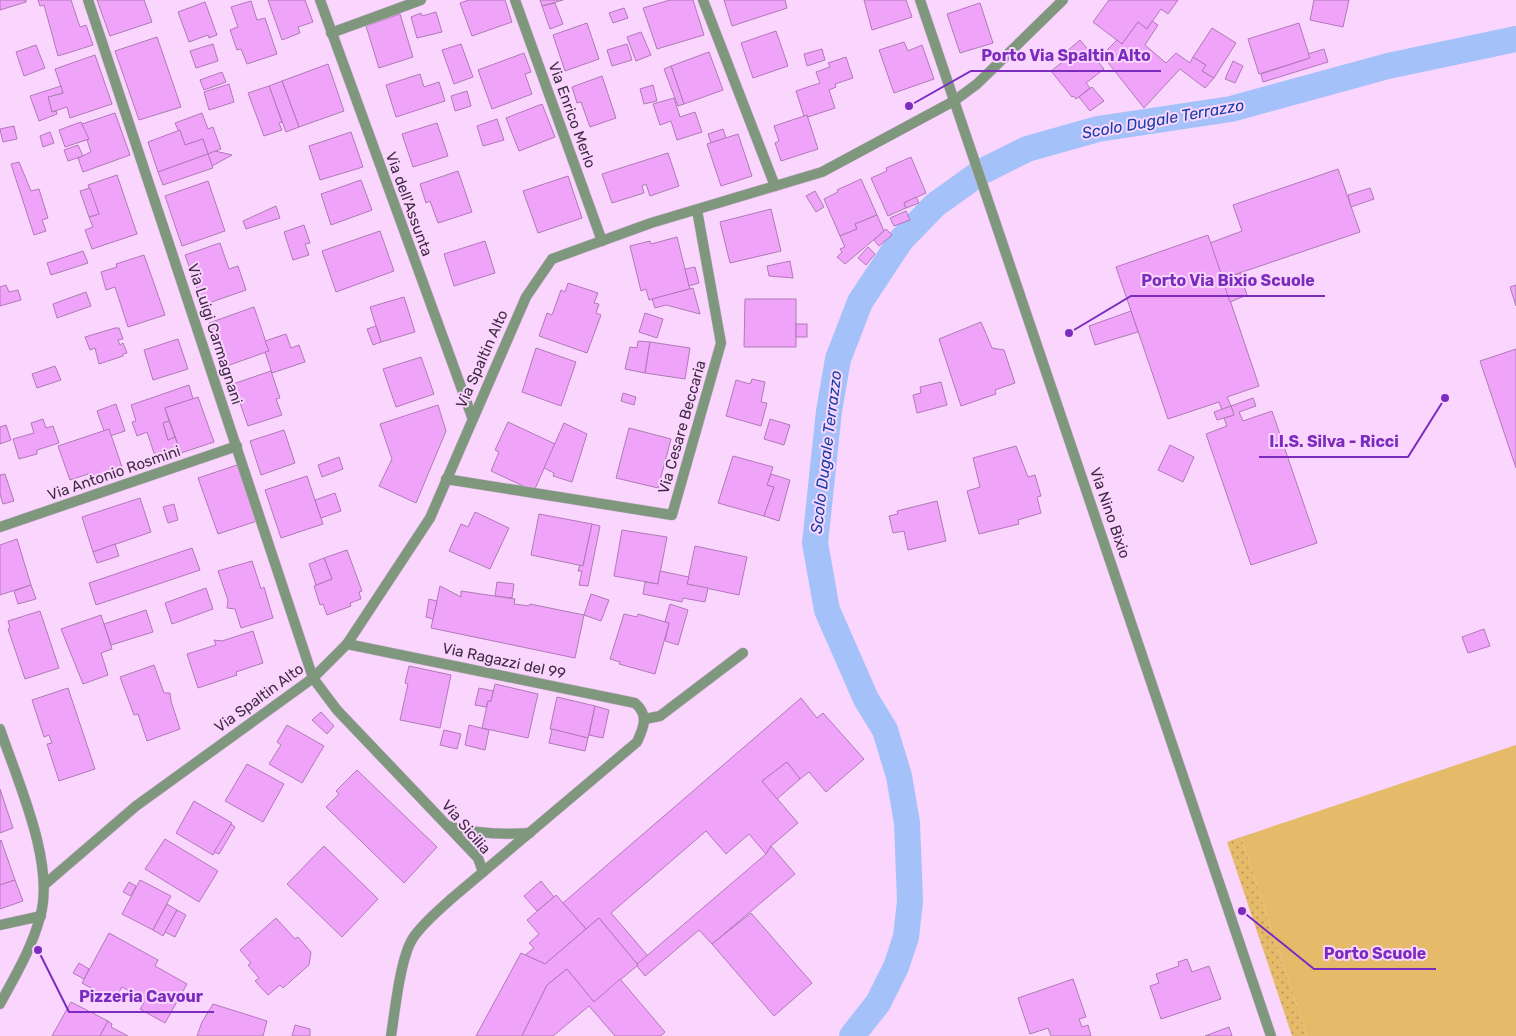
<svg xmlns="http://www.w3.org/2000/svg" width="1516" height="1036" font-family="Rubik,sans-serif">
<style>
.grass{fill:url(#grass-dots)}
.garden{fill:#e5bb6a}
.lines{fill:none;stroke-linecap:round;stroke-linejoin:round}
.canal{stroke:#a4c1f9;stroke-width:26}
.building{fill:#f0a4f9;stroke:#b079b7}
.minor-casing{stroke:#d5b4d9;stroke-width:11}
.tertiary-casing{stroke:#d5b4d9;stroke-width:11}
.minor{stroke:#7f987d;stroke-width:10}
.tertiary{stroke:#7f987d;stroke-width:10}
.labels{text-anchor:middle;dominant-baseline:central;stroke-width:4;stroke-linejoin:round;paint-order:stroke}
.street-label{font-size:15px;fill:#412a44;stroke:#fad6fe}
.water-label{font-size:16px;font-style:italic;fill:#1542a9;stroke:#fad6fe}
.leader{fill:none;stroke:#7b2cbf;stroke-width:2}
.callout-dot{fill:#7b2cbf;stroke:#fad6fe;stroke-width:2}
.callout-label{font-size:16px;text-anchor:middle;font-weight:bold;fill:#7b2cbf;stroke:#fad6fe;stroke-width:4;stroke-linejoin:round;paint-order:stroke}
</style>
<defs>
<pattern id="grass-dots" width="8" height="8" patternUnits="userSpaceOnUse" patternTransform="scale(1.25)"><rect width="8" height="8" fill="#e5bb6a"/><path d="M2 2h.1M6 6h.1" fill="none" stroke="#bb9859" stroke-width="1.8" stroke-linecap="round"/></pattern>
</defs>
<rect width="100%" height="100%" fill="#fad6fe"/>
<!-- grass -->
<path class="grass" d="M1241,837l66,199h-15l-65,-194z"/>
<!-- garden -->
<path class="garden" d="M1516,745v291h-209l-66,-199z"/>
<g class="lines">
<!-- canal -->
<path class="canal" d="M852,1036l26,-33 18,-36 10,-30 4,-36 -3,-78 -8,-47 -14,-46 -19,-31 -39,-89 -12,-67 14,-132 9,-52 22,-57 41,-62 34,-35 46,-33 46,-23 71,-20 133,-20 157,-43 128,-27"/>
</g>
<!-- building -->
<g class="building">
<path d="M0,0h26v2l-26,8z"/>
<path d="M38,0h33l9,27 6,-2 7,20 -35,11 -14,-51 -4,1z"/>
<path d="M97,0h47l8,22 -42,14z"/>
<path d="M268,0h37l8,22 -15,5 2,6 -18,7z"/>
<path d="M469,0h36l7,22 -40,14 -12,-33z"/>
<path d="M540,0h23l-21,6z"/>
<path d="M670,0h23l11,35 -47,14 -14,-41z"/>
<path d="M724,0h61l2,8 -55,18z"/>
<path d="M864,0h42l6,17 -40,13z"/>
<path d="M1109,0h69l-10,14 -7,-5 -14,20 -9,-7 -16,22 -29,-22z"/>
<path d="M1314,0h35l-6,27 -33,-7z"/>
<path d="M251,1l6,19 8,-2 12,36 -30,10 -6,-15 -4,1 -7,-20 8,-3 -7,-20z"/>
<path d="M205,2l12,33 -8,3 -1,-3 -19,7 -11,-30z"/>
<path d="M555,3l8,21 -13,5 -8,-23z"/>
<path d="M980,3l13,40 -33,10 -13,-39z"/>
<path d="M624,8l4,10 -15,5 -4,-10z"/>
<path d="M436,12l6,20 -25,6 -6,-21 10,-4 1,3z"/>
<path d="M400,14l13,43 -34,11 -13,-42z"/>
<path d="M1152,21l6,4 -13,20 21,18 10,-10 14,10 3,-6 13,8 -4,6 12,7 -9,10 -25,-19 -36,39 -42,-53 15,-15 5,4 16,-22 9,7z"/>
<path d="M587,23l12,36 -34,12 -12,-36z"/>
<path d="M1299,23l11,35 -51,16 -11,-35z"/>
<path d="M1212,28l24,15 -22,35 -12,-7 4,-6 -13,-8z"/>
<path d="M776,31l12,35 -35,12 -12,-35z"/>
<path d="M641,32l10,23 -15,6 -9,-24z"/>
<path d="M157,37l24,70 -42,13 -24,-69z"/>
<path d="M1080,40l24,29 -18,14 4,5 -14,11 -3,-3 -1,1 -21,-26 18,-14 -3,-5z"/>
<path d="M904,42l4,9 14,-6 12,34 -40,14 -15,-43z"/>
<path d="M213,44l5,17 -22,7 -6,-17z"/>
<path d="M461,44l12,33 -19,7 -12,-34z"/>
<path d="M627,44l5,16 -20,6 -5,-16z"/>
<path d="M36,45l9,23 -21,8 -8,-24z"/>
<path d="M822,49l3,11 -18,6 -3,-12z"/>
<path d="M1324,49l4,13 -65,20 -2,-8 49,-16 -2,-4z"/>
<path d="M709,52l14,38 -39,14 -13,-38z"/>
<path d="M524,53l7,19 -6,2 7,20 -40,15 -14,-39z"/>
<path d="M95,55l17,49 -42,14 -3,-11 -15,5 -4,-15 15,-4 -8,-24z"/>
<path d="M846,57l7,21 -18,6 1,3 -7,3 6,18 -27,9 -1,-2 -3,1 -8,-25 24,-8 -4,-11 14,-5 -2,-4z"/>
<path d="M1233,61l10,5 -8,17 -10,-4z"/>
<path d="M328,64l16,47 -45,16 -17,-46z"/>
<path d="M671,66l13,38 -6,2 -14,-37z"/>
<path d="M222,72l4,10 -22,8 -4,-10z"/>
<path d="M420,74l4,13 15,-5 6,19 -49,16 -10,-32z"/>
<path d="M602,76l14,42 -26,9 -9,-25 -4,1 -5,-16z"/>
<path d="M282,81l17,46 -13,5 -17,-46z"/>
<path d="M229,84l5,18 -25,8 -5,-18z"/>
<path d="M653,85l4,16 -13,3 -4,-15z"/>
<path d="M61,86l2,7 -15,4 4,15 4,-1 1,3 -18,7 -9,-25z"/>
<path d="M269,86l13,36 -3,1 3,7 -18,6 -16,-43z"/>
<path d="M1092,87l12,14 -14,10 -11,-14z"/>
<path d="M467,91l4,15 -16,5 -4,-15z"/>
<path d="M674,98l6,19 15,-5 7,20 -25,8 -6,-19 -11,4 -7,-21z"/>
<path d="M542,104l13,33 -36,14 -13,-33z"/>
<path d="M115,113l15,42 -47,17 -5,-14 13,-6 -9,-28z"/>
<path d="M202,113l6,16 5,-2 8,22 -13,5 -5,-15 -18,6 -10,-22z"/>
<path d="M807,115l11,34 -37,12 -6,-18 4,-2 -5,-15z"/>
<path d="M497,119l7,21 -21,6 -6,-20z"/>
<path d="M81,122l8,17 -24,8 -6,-17z"/>
<path d="M437,123l11,33 -35,11 -11,-33z"/>
<path d="M14,126l3,13 -14,3 -3,-13z"/>
<path d="M723,129l3,9 -15,5 -3,-9z"/>
<path d="M180,130l5,15 18,-6 5,15 -50,18 -10,-30z"/>
<path d="M50,132l4,11 -11,4 -3,-11z"/>
<path d="M351,132l12,35 -43,13 -11,-34z"/>
<path d="M738,134l14,42 -31,10 -14,-42z"/>
<path d="M78,145l5,11 -15,5 -4,-11z"/>
<path d="M215,151l17,4 -20,11 -4,-12z"/>
<path d="M668,153l11,33 -29,10 -4,-12 -4,2 2,7 -32,10 -10,-29z"/>
<path d="M208,154l5,14 -50,17 -5,-13z"/>
<path d="M911,157l15,36 -22,10 2,5 -18,8 -17,-38 16,-7 -1,-3z"/>
<path d="M19,162l12,29 8,-2 9,29 -6,2 4,11 -12,4 -23,-71z"/>
<path d="M1338,169l22,63 -138,47 -12,-36 32,-12 -9,-26z"/>
<path d="M458,171l14,41 -34,11 -8,-22 -4,2 -6,-19z"/>
<path d="M117,175l20,59 -45,15 -7,-19 8,-3 -4,-10 10,-3 -11,-29z"/>
<path d="M568,176l14,42 -44,15 -15,-42z"/>
<path d="M861,179l16,36 -22,9 2,5 -17,7 -16,-37 14,-7 -1,-2z"/>
<path d="M361,180l11,30 -41,15 -10,-31z"/>
<path d="M208,181l17,50 -43,15 -17,-50z"/>
<path d="M90,188l9,26 -10,3 -9,-26z"/>
<path d="M1370,188l4,11 -23,8 -3,-12z"/>
<path d="M815,191l9,16 -8,5 -10,-16z"/>
<path d="M916,197l3,6 -13,5 -2,-5z"/>
<path d="M276,206l4,12 -34,11 -3,-8z"/>
<path d="M771,209l10,42 -51,12 -10,-41z"/>
<path d="M906,211l4,9 -16,6 -4,-8z"/>
<path d="M877,215l7,16 -39,33 -8,-7 5,-5 -2,-3 5,-2 -5,-11 17,-7 -2,-5z"/>
<path d="M304,225l6,18 -5,1 4,11 -16,5 -9,-28z"/>
<path d="M886,229l6,6 -13,11 -5,-6z"/>
<path d="M380,231l14,40 -58,21 -14,-41z"/>
<path d="M1208,235l51,151 -32,11 4,9 -9,4 -3,-8 -51,17 -52,-152z"/>
<path d="M677,237l13,52 -41,11 -3,-11 -5,2 -11,-45 20,-5 1,3z"/>
<path d="M485,241l10,32 -41,13 -10,-32z"/>
<path d="M220,243l9,26 9,-3 8,24 -43,15 -18,-50z"/>
<path d="M868,247l7,7 -9,11 -8,-7z"/>
<path d="M83,251l5,12 -37,12 -4,-12z"/>
<path d="M144,255l21,60 -37,12 -13,-40 -9,3 -5,-18 16,-5 -1,-3z"/>
<path d="M790,261l3,17 -24,-2 -2,-10z"/>
<path d="M695,267l4,16 -10,3 -4,-17z"/>
<path d="M1240,273l7,22 -17,7 -8,-23z"/>
<path d="M568,283l30,10 -4,10 5,1 -3,9 5,2 -14,38 -48,-17 8,-23 5,2 9,-25 4,2z"/>
<path d="M6,285l3,7 9,-2 3,10 -21,6v-19z"/>
<path d="M1516,285v21l-6,-19z"/>
<path d="M693,288l7,26 -34,-9 -11,3 -3,-9z"/>
<path d="M86,292l5,14 -34,12 -4,-14z"/>
<path d="M404,297l11,35 -34,10 -11,-35z"/>
<path d="M745,299h51v48h-52z"/>
<path d="M254,307l15,44 -45,16 -15,-44z"/>
<path d="M1131,311l7,21 -43,13 -6,-19z"/>
<path d="M645,313l18,6 -6,19 -18,-6z"/>
<path d="M981,322l11,26 12,2 11,33 -20,7 1,4 -35,12 -22,-67z"/>
<rect x="796" y="324" width="11" height="13"/>
<path d="M376,326l5,16 -8,3 -6,-16z"/>
<path d="M115,328h4l4,11 -5,1 2,5 3,-2 4,10 -4,1v2l-24,8 -4,-16 -5,2 -5,-13z"/>
<path d="M286,334l5,14 8,-3 6,17 -33,11 -7,-21 4,-1 -4,-10z"/>
<path d="M178,339l10,30 -35,11 -9,-30z"/>
<path d="M638,341l12,1 -5,31 -20,-4 5,-22 7,1z"/>
<path d="M650,342l40,6 -5,31 -40,-6z"/>
<path d="M536,348l40,14 -15,44 -39,-14z"/>
<path d="M1516,349v119l-36,-107z"/>
<path d="M421,357l13,37 -38,13 -13,-38z"/>
<path d="M55,366l6,14 -24,8 -5,-14z"/>
<path d="M271,371l9,27 -4,1 6,16 -34,11 -8,-23 -3,2 -7,-20z"/>
<path d="M752,379l13,3 -4,20 6,1 -6,23 -35,-10 10,-36 14,4z"/>
<path d="M941,382l6,23 -30,8 -4,-18 8,-2 -1,-6z"/>
<path d="M189,385l4,14 -28,9 4,13 -6,2 5,17 7,-3 5,13 -25,6 -8,-24 -10,4 -5,-14 4,-1 -5,-16z"/>
<path d="M623,393l13,4 -2,8 -13,-4z"/>
<path d="M198,397l16,45 -33,11 -16,-45z"/>
<path d="M1253,398l3,8 -17,6 4,9 29,-10 45,132 -66,22 -45,-131 21,-8 -3,-8 10,-3 -3,-9z"/>
<path d="M116,404l9,27 -15,5 -1,-7 -5,2 -7,-20z"/>
<path d="M438,405l8,26 -30,72 -37,-17 13,-27 -12,-35z"/>
<path d="M1231,406l3,9 -17,5 -3,-8z"/>
<path d="M43,419l3,9 7,-2 6,17 -22,7v4l-18,5 -6,-20 21,-6 -3,-10z"/>
<path d="M770,419l20,6 -6,20 -20,-6z"/>
<path d="M169,421l6,16 -7,3 -5,-17z"/>
<path d="M508,422l47,22 -21,47 -43,-20 8,-19 -4,-2z"/>
<path d="M564,423l23,11 -15,48 -19,-6 1,-3 -10,-5z"/>
<path d="M6,425l5,15 -11,4v-17z"/>
<path d="M629,428l42,11 -13,49 -42,-10z"/>
<path d="M109,429l13,38 -29,10 -2,-4 -21,7 -12,-34z"/>
<path d="M284,430l11,33 -34,12 -11,-34z"/>
<path d="M1170,445l24,12 -11,25 -25,-12z"/>
<path d="M1016,446l12,31 7,-2 6,21 -4,1 4,16 -23,7 1,4 -40,10 -12,-43 13,-4 -7,-29z"/>
<path d="M733,456l40,11 -6,18 7,2 -10,29 -46,-13z"/>
<path d="M339,457l4,12 -21,8 -4,-12z"/>
<path d="M237,465l20,56 -39,13 -20,-56z"/>
<path d="M5,474l9,27 -11,3 -3,-10v-19z"/>
<path d="M771,474l19,6 -11,41 -15,-5 10,-29 -7,-2z"/>
<path d="M307,476l16,48 -42,14 -16,-48z"/>
<path d="M335,493l6,18 -20,7 -6,-18z"/>
<path d="M140,498l11,34 -58,20 -11,-35z"/>
<path d="M937,501l9,40 -38,9 -4,-19 -11,2 -4,-17 9,-2 -1,-3z"/>
<path d="M174,504l4,16 -10,3 -5,-16z"/>
<path d="M475,512l34,16 -19,41 -41,-18 12,-27 7,3z"/>
<path d="M539,514l53,10 -9,42 -52,-11z"/>
<path d="M592,524l8,2 -12,60 -9,-1 3,-14h-4l2,-6 3,1z"/>
<path d="M622,530l45,7 -9,47 -44,-8z"/>
<path d="M17,539l14,46 -31,10v-50z"/>
<path d="M115,544l4,12 -22,7 -4,-11z"/>
<path d="M695,546l52,11 -8,38 -52,-11z"/>
<path d="M192,548l8,22 -104,35 -7,-22z"/>
<path d="M347,550l15,41 -3,1 2,7 -11,4 1,3 -24,9 -4,-11 -3,1 -6,-19 18,-7 -8,-21z"/>
<path d="M324,558l8,21 -16,6 -7,-21z"/>
<path d="M252,561l9,28 3,-2 9,31 -32,10 -6,-19 -8,-1 1,-8 -10,-29z"/>
<path d="M660,571l29,6 -2,7 21,4 -3,14 -22,-4 -1,4 -39,-8 2,-12 13,2z"/>
<path d="M497,582l17,2 -2,14 -17,-2z"/>
<path d="M31,585l5,14 -18,5 -4,-13z"/>
<path d="M440,586l21,11v-6l54,8 -1,5 15,2 1,-2 54,11 -9,43 -144,-30z"/>
<path d="M206,588l7,21 -41,15 -7,-21z"/>
<path d="M591,594l18,6 -8,21 -17,-6z"/>
<path d="M429,599l8,2 -4,18 -7,-2z"/>
<path d="M670,604l18,6 -10,35 -13,-4 4,-18 -4,-1z"/>
<path d="M146,610l7,22 -42,13 -7,-21z"/>
<path d="M40,611l19,57 -34,11 -17,-50 2,-1 -2,-7z"/>
<path d="M624,614l13,3 1,-3 31,9 -14,51 -36,-10 1,-2 -10,-3z"/>
<path d="M101,615l11,34 -11,4 7,22 -25,9 -22,-55z"/>
<path d="M1484,629l6,17 -22,7 -6,-16z"/>
<path d="M253,631l10,32 -27,9 1,3 -39,13 -11,-34 29,-9 -2,-5 8,1z"/>
<path d="M154,665l10,28h6l1,8 9,28 -33,12 -9,-27 -4,1 -14,-38z"/>
<path d="M409,666l42,9 -11,53 -40,-8 8,-36 -3,-1z"/>
<path d="M495,684l43,10 -10,44 -46,-10 6,-27h3z"/>
<path d="M68,688l27,81 -36,12 -12,-37 5,-1 -3,-8 -5,2 -12,-37z"/>
<path d="M479,688l14,3 -2,10h-3l-2,6 -11,-2z"/>
<path d="M557,697l38,9 -7,32 -38,-9z"/>
<path d="M801,698l16,20 6,-5 41,46 -38,33 -17,-20 -9,7 -13,-17 -25,19 36,42 -27,23 -5,8 -17,-20 -23,20 -20,-23 -95,82 37,43 -10,9 -39,-47 -13,11 -23,-26z"/>
<path d="M595,706l14,4 -6,28 -14,-3z"/>
<path d="M321,712l13,14 -7,8 -15,-14z"/>
<path d="M287,725l37,21 -22,37 -33,-19 12,-19 -4,-3z"/>
<path d="M469,725l20,5 -4,20 -20,-5z"/>
<path d="M552,729l36,9 -3,13 -36,-8z"/>
<path d="M444,730l17,4 -4,15 -17,-4z"/>
<path d="M787,762l13,17 -23,20 -15,-18z"/>
<path d="M247,764l37,20 -21,38 -38,-21z"/>
<path d="M357,770l80,77 -33,36 -78,-76 13,-13 -3,-3z"/>
<path d="M0,789l13,39 -13,5z"/>
<path d="M194,801l38,22 -19,32 -37,-22z"/>
<path d="M231,824l4,3 -16,27 -5,-2z"/>
<path d="M165,839l53,32 -19,31 -54,-33z"/>
<path d="M1,840l14,40 -15,5v-44z"/>
<path d="M324,846l54,53 -36,38 -55,-53z"/>
<path d="M771,846l24,28 -83,70 -13,-14 -54,46 -9,-11 130,-111z"/>
<path d="M15,880l8,21 -23,8v-24z"/>
<path d="M140,880l31,16 -18,34 -31,-16z"/>
<path d="M541,881l13,16 -17,14 -13,-15z"/>
<path d="M129,882l7,4 -5,10 -8,-4z"/>
<path d="M556,895l30,34 -41,35 -20,-9 9,-7 -5,-5 10,-9 -12,-14z"/>
<path d="M167,904l10,6 -14,26 -10,-6z"/>
<path d="M177,910l9,5 -11,22 -10,-5z"/>
<path d="M751,913l61,70 -38,33 -62,-72z"/>
<path d="M276,918l19,21 3,-2 13,15 -2,13 -26,23 -3,-3 -12,10 -13,-14 4,-3 -11,-13 3,-2 -11,-13z"/>
<path d="M599,918l39,47 -44,37 -27,-33 -20,16 -25,51h-46l45,-83 24,11z"/>
<path d="M109,933l49,27 -3,6 32,18 -22,39 -25,-14 4,-6 -9,-4 2,-4 -15,-8 -8,14 -32,-18z"/>
<path d="M1187,959l5,13 17,-6 12,33 -60,20 -11,-33 9,-3 -3,-9 23,-8 -1,-4z"/>
<path d="M79,963l10,6 -5,10 -11,-6z"/>
<path d="M567,969l27,33 26,-23 45,53 -4,4h-46l-26,-30 -36,30h-31l25,-51z"/>
<path d="M1073,979l13,38 -7,2 3,8 6,-2 3,11h-40l-3,-8 -18,6 -12,-36z"/>
<path d="M71,1002l37,19 -8,15h-48z"/>
<path d="M213,1004l54,17 -4,15h-66l5,-14z"/>
<path d="M108,1021l4,3 -1,3 17,9h-28z"/>
<path d="M295,1025l15,4v7h-18z"/>
<path d="M1229,1027l3,9h-27z"/>
</g>
<g class="lines">
<!-- minor casing -->
<g class="minor-casing">
<g id="minor">
<path d="M88,0l225,678 24,32 141,148 5,14"/>
<path d="M320,0l152,417"/>
<path d="M515,0l87,241"/>
<path d="M703,0l72,186"/>
<path d="M920,0l351,1036"/>
<path d="M331,33l90,-33"/>
<path d="M446,479l226,36 49,-172 -24,-133"/>
<path d="M0,527l237,-81"/>
<path d="M347,644l288,59c14,12 9,24 2,39l-186,157c-13,12 -28,24 -38,39 -13,20 -18,73 -22,98"/>
<path d="M645,719l15,-3 83,-63"/>
<path d="M448,826c28,8 53,9 82,7"/>
<path d="M0,925l41,-9"/>
</g>
</g>
<!-- tertiary casing -->
<g class="tertiary-casing">
<g id="tertiary">
<path d="M0,729c17,51 56,135 40,188 -8,31 -25,59 -40,87"/>
<path d="M44,885l92,-79 177,-128 34,-34 83,-126 96,-221 26,-38 99,-36 171,-51 132,-71 23,-17 86,-84"/>
</g>
</g>
<!-- minor -->
<use href="#minor" class="minor"/>
<!-- tertiary -->
<use href="#tertiary" class="tertiary"/>
</g>
<g class="labels">
<!-- street labels -->
<g class="street-label">
<text transform="translate(572 115) rotate(70)">Via Enrico Merlo</text>
<text transform="translate(409 204) rotate(70)">Via dell'Assunta</text>
<text transform="translate(215 334) rotate(72)">Via Luigi Carmagnani</text>
<text transform="translate(482 359) rotate(-66)">Via Spaltin Alto</text>
<text transform="translate(682 427) rotate(-74)">Via Cesare Beccaria</text>
<text transform="translate(114 473) rotate(-19)">Via Antonio Rosmini</text>
<text transform="translate(1110 513) rotate(71)">Via Nino Bixio</text>
<text transform="translate(504 661) rotate(12)">Via Ragazzi del 99</text>
<text transform="translate(259 698) rotate(-36)">Via Spaltin Alto</text>
<text transform="translate(466 827) rotate(49)">Via Sicilia</text>
</g>
<!-- water labels -->
<g class="water-label">
<text transform="translate(1163 119) rotate(-10)">Scolo Dugale Terrazzo</text>
<text transform="translate(826 452) rotate(-83)">Scolo Dugale Terrazzo</text>
</g>
</g>
<!-- callouts -->
<path class="leader" d="M909 106L971 71H1161M1069 333L1131 296H1325M1445 398L1408 457H1259M1242 911L1314 969H1436M38 950L69 1012H214"/>
<g class="callout-dot">
<circle cx="909" cy="106" r="5"/>
<circle cx="1069" cy="333" r="5"/>
<circle cx="1445" cy="398" r="5"/>
<circle cx="1242" cy="911" r="5"/>
<circle cx="38" cy="950" r="5"/>
</g>
<g class="callout-label">
<text x="1066" y="61">Porto Via Spaltin Alto</text>
<text x="1228" y="286">Porto Via Bixio Scuole</text>
<text x="1334" y="447">I.I.S. Silva - Ricci</text>
<text x="1375" y="959">Porto Scuole</text>
<text x="141" y="1002">Pizzeria Cavour</text>
</g>
</svg>
